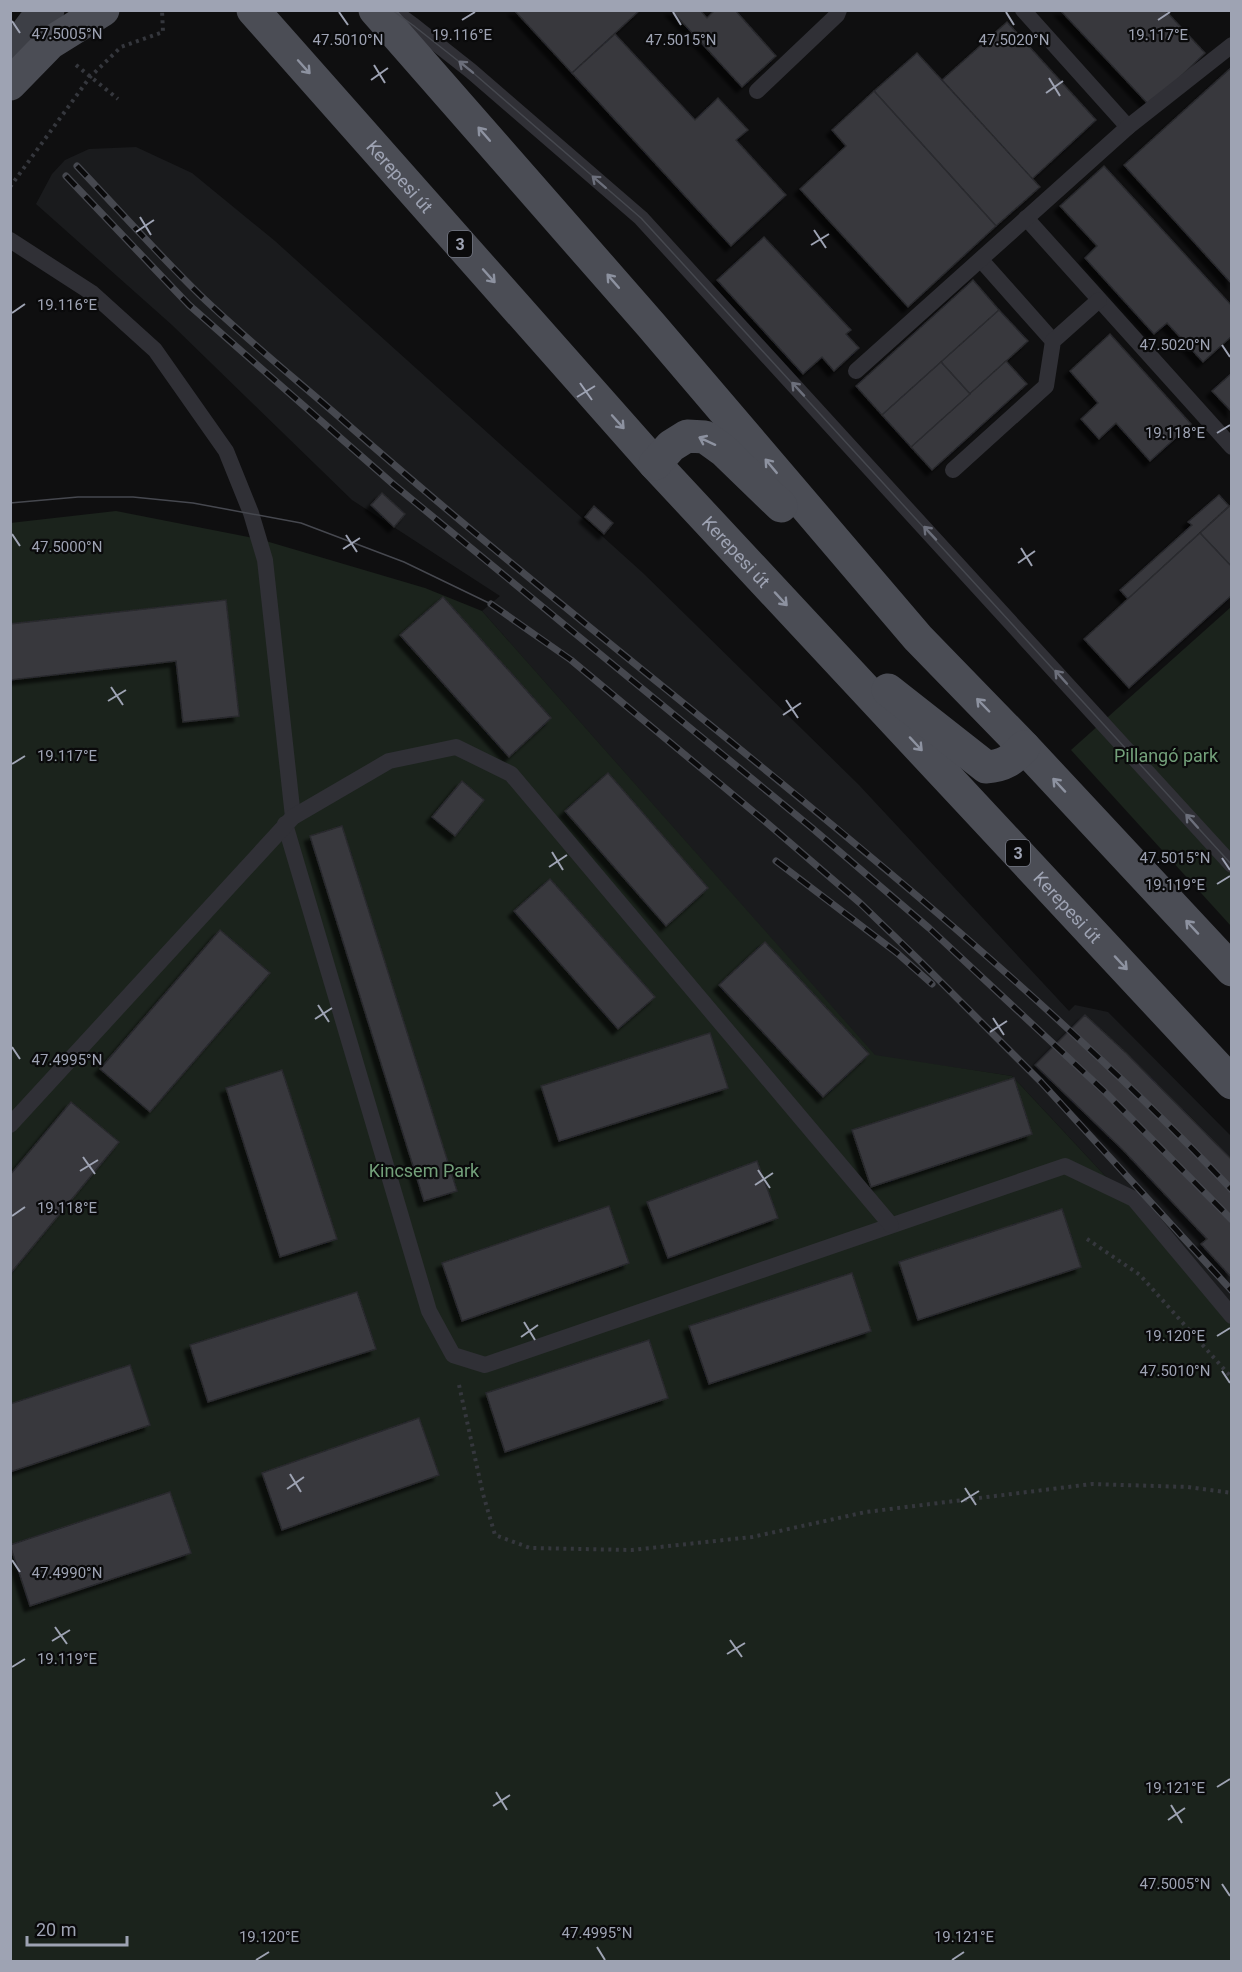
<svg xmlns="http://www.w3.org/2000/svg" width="1242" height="1972" font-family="Roboto,sans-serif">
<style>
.built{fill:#1a1b1d}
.green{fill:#1b231c}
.building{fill:#38393e;stroke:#29292d;stroke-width:1.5;filter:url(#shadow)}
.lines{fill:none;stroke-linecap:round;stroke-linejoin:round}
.path{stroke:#35373d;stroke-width:4;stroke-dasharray:3 4.5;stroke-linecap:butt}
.lane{stroke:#303036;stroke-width:16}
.secondary{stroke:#3d3f46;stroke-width:33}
.primary{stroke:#4b4d55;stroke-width:33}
.tram{stroke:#46484f;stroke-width:1.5}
.rail-casing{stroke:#46484f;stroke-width:7}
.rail{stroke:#0a0a0b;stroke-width:4.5;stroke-dasharray:14;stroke-linecap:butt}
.oneway{stroke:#8d92a0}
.oneway2{stroke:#6c6f7b}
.ticks{fill:none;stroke:#9ea3b3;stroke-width:2}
.labels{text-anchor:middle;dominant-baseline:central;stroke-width:4.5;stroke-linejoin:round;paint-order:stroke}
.shield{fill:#0a0a0b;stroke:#727581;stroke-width:1.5}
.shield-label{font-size:16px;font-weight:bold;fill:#9ea3b3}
.street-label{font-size:18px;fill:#9ea3b3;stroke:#0a0a0b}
.park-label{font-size:18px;fill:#73a07a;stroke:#0a0a0b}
.ticks-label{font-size:15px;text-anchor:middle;fill:#9ea3b3;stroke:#0a0a0b;stroke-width:4.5;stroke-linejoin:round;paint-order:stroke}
</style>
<defs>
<filter id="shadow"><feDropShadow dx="-5.5" dy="5.5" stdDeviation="1.5" flood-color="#0009"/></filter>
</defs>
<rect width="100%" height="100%" fill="#0f0f10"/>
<!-- built -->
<path class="built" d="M136,147l56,26 83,68 368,332 216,212 210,226 6,-6 33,7 123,124v175l-219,-235 -137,-20 -393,-445 18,-15 -148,-96 -180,-175 -136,-121 16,-30 13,-14 24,-11z"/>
<!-- green -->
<g class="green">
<path d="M116,511l143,28 166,49 57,23 393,444 137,21 219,235v650h-1220l-1,-1438z"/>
<path d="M1231,607v319l-160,-176z"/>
</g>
<!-- building -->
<g class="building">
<path d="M514,10h126l-68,63z"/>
<path d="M671,10h29l7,8 8,-8h20l41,46 -34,31z"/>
<path d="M1060,10h105l40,43 -55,53z"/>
<path d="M1007,22l89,98 -64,59 -90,-99z"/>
<path d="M615,34l80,86 23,-22 30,32 -12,10 50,55 -55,51 -159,-173z"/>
<path d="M917,53l123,134 -44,39 -122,-135z"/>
<path d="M1232,67v217l-108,-119z"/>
<path d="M874,91l122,135 -88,81 -108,-118 46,-43 -14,-16z"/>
<path d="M1104,166l128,140v30l-29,26 -36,-39 -13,11 -69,-76 12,-12 -37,-40z"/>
<path d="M764,237l87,93 -5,4 13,14 -25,23 -12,-14 -19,17 -86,-94z"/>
<path d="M973,280l26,30 -117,105 -26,-29z"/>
<path d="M999,310l29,31 -58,53 -29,-32z"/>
<path d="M1110,334l81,90 -41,37 -34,-38 -17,16 -18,-20 17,-16 -28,-32z"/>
<path d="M1006,361l21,23 -95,86 -21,-23z"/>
<path d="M941,362l29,32 -59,53 -29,-32z"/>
<path d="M1232,373v39l-20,-21z"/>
<path d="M382,493l23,21 -11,13 -23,-22z"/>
<path d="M1219,495l10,11 -101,93 -8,-9 72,-65 -4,-3z"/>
<path d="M1232,504v63l-32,-34z"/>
<path d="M594,506l19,17 -9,11 -19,-17z"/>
<path d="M1200,533l32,34v28l-103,93 -45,-49z"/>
<path d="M443,597l108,121 -42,39 -109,-122z"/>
<path d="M226,600l13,116 -56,6 -7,-61 -166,19v-56z"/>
<path d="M608,773l100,115 -42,38 -101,-115z"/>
<path d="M462,781l22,19 -29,36 -23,-19z"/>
<path d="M342,826l115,365 -33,10 -114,-365z"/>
<path d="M550,879l105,118 -37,32 -104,-118z"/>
<path d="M220,930l50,43 -120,139 -50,-43z"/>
<path d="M765,942l104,112 -46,43 -104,-112z"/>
<path d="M1085,1015l41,38 106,107v118l-31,-34 6,-5 -84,-89 -88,-85z"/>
<path d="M710,1033l18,55 -169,53 -18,-55z"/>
<path d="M282,1070l55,169 -57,18 -54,-169z"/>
<path d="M1014,1078l18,56 -161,53 -19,-57z"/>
<path d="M71,1102l48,40 -109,132v-99z"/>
<path d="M757,1161l21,57 -110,40 -21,-56z"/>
<path d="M609,1206l20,57 -167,58 -20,-58z"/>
<path d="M1062,1209l19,58 -163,53 -19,-58z"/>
<path d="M852,1273l19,58 -162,53 -20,-58z"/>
<path d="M357,1292l19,57 -168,53 -18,-57z"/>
<path d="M649,1340l19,58 -163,54 -19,-59z"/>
<path d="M130,1365l20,60 -140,47v-68z"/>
<path d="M419,1418l20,57 -157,55 -20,-57z"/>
<path d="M170,1492l21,61 -161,53 -20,-61z"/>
</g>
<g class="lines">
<!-- path -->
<g class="path">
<path d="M76,65l42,34"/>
<path d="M10,187l80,-110 31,-30 42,-15 -1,-22"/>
<path d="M1087,1239l53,36 92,103"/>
<path d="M459,1385l24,109 12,41 35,13 102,2 120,-13 114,-25 226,-28 96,3 44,6"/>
</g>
<!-- lane -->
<g class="lane">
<path d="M392,10l22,16 57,45 170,147 591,647"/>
<path d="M1023,10l105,117"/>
<path d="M757,91l80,-76 2,-5"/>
<path d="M1026,218l206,229"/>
<path d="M10,240l82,53 63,57 71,101 25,62 14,47 28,257"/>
<path d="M981,260l72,81"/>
<path d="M856,371l272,-244 104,-82"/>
<path d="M953,470l93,-84 7,-45 46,-41"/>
<path d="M285,824l144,487 24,44 32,10 580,-199 69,33 98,117"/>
<path d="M10,1125l283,-308 96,-56 67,-14 55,27 380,451"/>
</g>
<!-- secondary -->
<path class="secondary" d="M10,55l24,-32 14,-13"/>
<!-- primary -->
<g class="primary">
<path id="s1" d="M253,10l402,454 577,619"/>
<path d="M375,10l276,315 267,313 106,109 208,223"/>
<path d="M10,84l40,-41 53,-33"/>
<path d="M655,464l16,-18 16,-10 18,1 18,13 58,56"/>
<path d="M888,690l98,77c18,-1 26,-7 38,-20"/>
</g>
<!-- tram -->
<g class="tram">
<path d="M392,10l22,16 57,45 170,147 591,647"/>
<path d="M10,503l68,-6h55l60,6 108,20 103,39 87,42"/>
</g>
<!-- rail casing -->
<g class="rail-casing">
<g id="rail">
<path d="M77,166c41,43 81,88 123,129 47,45 98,86 146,128 293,257 618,484 886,767"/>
<path d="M66,176l123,129 204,179 419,344 117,100 175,163 128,129"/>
<path d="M491,604l80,56 196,163 93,80 62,60 119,119 191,209"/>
<path d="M776,861l121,92 35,31"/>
</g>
</g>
<!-- rail -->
<use href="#rail" class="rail"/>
</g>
<!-- one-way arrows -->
<defs><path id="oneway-shaft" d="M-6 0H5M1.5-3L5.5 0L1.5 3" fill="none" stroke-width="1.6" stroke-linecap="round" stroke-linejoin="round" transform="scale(1.5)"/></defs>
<g class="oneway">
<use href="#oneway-shaft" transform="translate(304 67) rotate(48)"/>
<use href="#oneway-shaft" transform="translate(484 134) rotate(-131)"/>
<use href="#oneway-shaft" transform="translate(489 276) rotate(48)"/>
<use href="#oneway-shaft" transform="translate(613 281) rotate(-131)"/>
<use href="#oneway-shaft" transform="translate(618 422) rotate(48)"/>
<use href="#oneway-shaft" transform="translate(707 441) rotate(-155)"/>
<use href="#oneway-shaft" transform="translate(771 466) rotate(-130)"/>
<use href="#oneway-shaft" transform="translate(781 599) rotate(47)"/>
<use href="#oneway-shaft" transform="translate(983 705) rotate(-134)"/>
<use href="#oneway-shaft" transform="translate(916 744) rotate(47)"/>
<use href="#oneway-shaft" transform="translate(1059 785) rotate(-133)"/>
<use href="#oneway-shaft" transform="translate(1192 927) rotate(-133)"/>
<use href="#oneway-shaft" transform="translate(1121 963) rotate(47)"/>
</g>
<g class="oneway2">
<use href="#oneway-shaft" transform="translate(466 67) rotate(-141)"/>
<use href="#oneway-shaft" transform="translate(599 182) rotate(-139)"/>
<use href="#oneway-shaft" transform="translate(798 389) rotate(-133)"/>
<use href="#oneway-shaft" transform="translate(930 533) rotate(-133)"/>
<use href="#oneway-shaft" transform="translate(1061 677) rotate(-132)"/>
<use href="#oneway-shaft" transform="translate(1192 821) rotate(-132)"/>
</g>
<!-- ticks -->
<path class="ticks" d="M339,12l9,13M673,12l8,13M1006,12l8,13M462,20l13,-8M1158,20l12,-8M12,21l8,12M374,65l11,18M1049,78l11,18M371,80l17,-12M1046,93l17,-12M140,217l11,18M814,230l12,18M136,232l18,-12M811,245l18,-11M12,313l13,-9M1222,345l8,12M580,383l12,17M577,397l18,-11M1217,433l13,-8M12,534l8,12M346,535l11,17M1021,548l11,18M343,549l17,-11M1018,563l17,-12M111,687l12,18M786,700l12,18M108,701l18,-11M783,715l18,-12M12,764l13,-8M552,852l11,18M1222,858l8,12M549,867l18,-12M1217,884l13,-8M318,1005l11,17M993,1018l11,17M315,1019l17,-11M990,1032l17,-11M12,1047l8,12M83,1157l12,17M758,1170l12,18M80,1171l18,-11M755,1185l18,-12M12,1216l13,-9M524,1322l11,18M1217,1336l13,-8M521,1337l17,-12M1222,1371l8,12M290,1474l11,18M965,1488l11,17M287,1489l17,-12M961,1502l18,-11M12,1560l8,12M55,1627l12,17M730,1640l12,17M52,1641l18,-11M727,1654l18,-11M12,1667l13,-8M1217,1787l13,-8M496,1792l11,18M1171,1805l11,18M493,1806l17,-11M1168,1820l17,-12M1222,1884l8,12M597,1947l8,13M256,1960l13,-8M952,1960l12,-8"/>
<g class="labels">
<!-- shield labels -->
<g class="shield">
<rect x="448" y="231" width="24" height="26" rx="4.5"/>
<rect x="1006" y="840" width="24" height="26" rx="4.5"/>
</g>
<g class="shield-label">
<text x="460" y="244">3</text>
<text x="1018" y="853">3</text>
</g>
<!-- street labels -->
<g class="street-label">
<text stroke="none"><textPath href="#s1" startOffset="222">Kerepesi út</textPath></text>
<text stroke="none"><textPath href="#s1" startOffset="726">Kerepesi út</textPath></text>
<text stroke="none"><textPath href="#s1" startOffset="1212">Kerepesi út</textPath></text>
</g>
<!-- park labels -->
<g class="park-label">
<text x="1166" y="755">Pillangó park</text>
<text x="424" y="1170">Kincsem Park</text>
</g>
</g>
<g class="ticks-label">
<text x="67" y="39">47.5005°N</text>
<text x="462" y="40">19.116°E</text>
<text x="1158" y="40">19.117°E</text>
<text x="681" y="45">47.5015°N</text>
<text x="1014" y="45">47.5020°N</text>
<text x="348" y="45">47.5010°N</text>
<text x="67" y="310">19.116°E</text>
<text x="1175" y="350">47.5020°N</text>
<text x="1175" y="438">19.118°E</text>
<text x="67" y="552">47.5000°N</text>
<text x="67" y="761">19.117°E</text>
<text x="1175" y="863">47.5015°N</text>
<text x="1175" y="890">19.119°E</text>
<text x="67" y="1065">47.4995°N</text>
<text x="67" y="1213">19.118°E</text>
<text x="1175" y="1341">19.120°E</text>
<text x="1175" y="1376">47.5010°N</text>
<text x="67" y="1578">47.4990°N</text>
<text x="67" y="1664">19.119°E</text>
<text x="1175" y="1793">19.121°E</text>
<text x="1175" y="1889">47.5005°N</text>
<text x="597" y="1938">47.4995°N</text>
<text x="269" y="1942">19.120°E</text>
<text x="964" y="1942">19.121°E</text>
</g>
<!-- border -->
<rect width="1242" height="1972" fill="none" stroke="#9ea3b3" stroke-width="24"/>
<!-- scale -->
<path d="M27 1936v9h100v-9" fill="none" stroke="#9ea3b3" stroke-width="3"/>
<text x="36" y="1936" font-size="18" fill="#9ea3b3" stroke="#0a0a0b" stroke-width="4.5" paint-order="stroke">20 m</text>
</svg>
